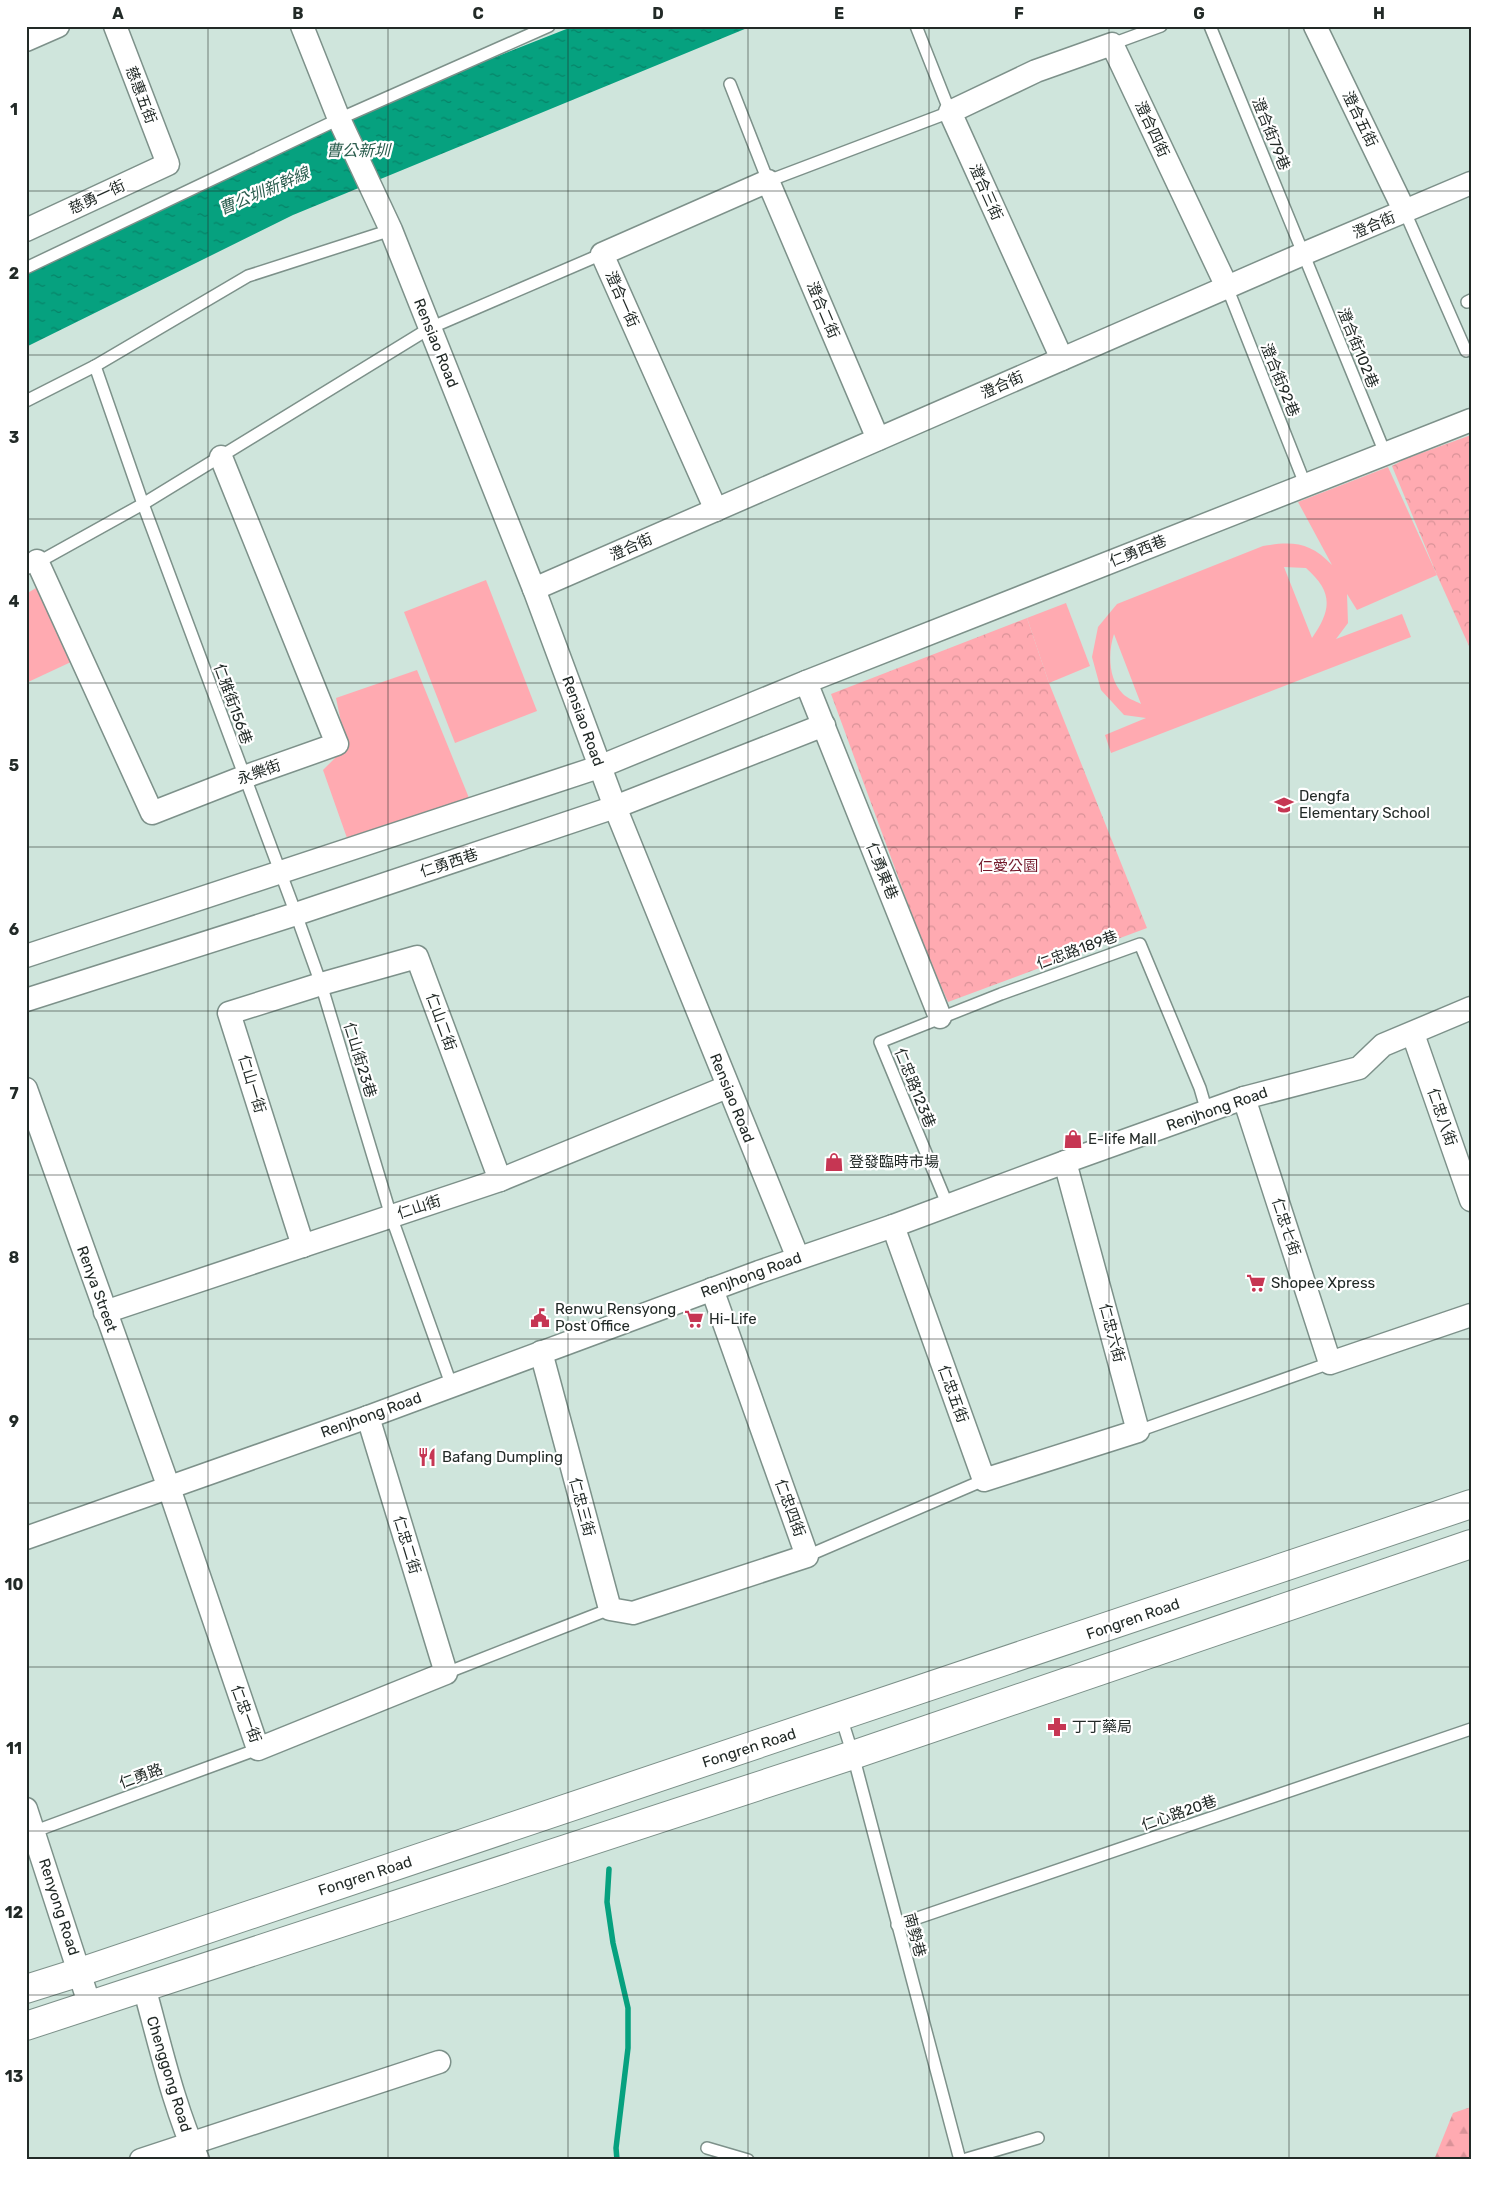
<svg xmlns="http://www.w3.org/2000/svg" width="1497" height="2186" font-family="Rubik,'Noto Sans TC',sans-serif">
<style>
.green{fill:#ffaab1;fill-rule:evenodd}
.forest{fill:url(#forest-firs)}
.park{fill:url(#park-crowns)}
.water{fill:url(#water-ripples)}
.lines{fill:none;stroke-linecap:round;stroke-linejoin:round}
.stream{stroke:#06a17f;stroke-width:5.5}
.service-casing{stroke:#7d918a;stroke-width:14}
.minor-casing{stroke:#7d918a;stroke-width:25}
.secondary-casing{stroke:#7d918a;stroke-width:30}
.service{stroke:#fff;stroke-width:11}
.minor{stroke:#fff;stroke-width:22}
.secondary{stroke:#fff;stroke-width:28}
.grid{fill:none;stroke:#222a27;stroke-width:1;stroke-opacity:0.55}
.labels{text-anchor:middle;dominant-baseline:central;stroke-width:4.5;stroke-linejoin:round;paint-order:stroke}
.street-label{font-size:15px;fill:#222a27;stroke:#fff}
.poi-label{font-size:15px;fill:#222a27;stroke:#fff;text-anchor:start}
.park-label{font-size:15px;fill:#731a2c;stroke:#fff}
.water-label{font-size:16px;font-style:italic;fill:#2c5e4f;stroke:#fff}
.neatline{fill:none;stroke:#222a27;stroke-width:2}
.grid-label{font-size:16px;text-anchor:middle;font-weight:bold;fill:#222a27}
</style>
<defs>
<pattern id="forest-firs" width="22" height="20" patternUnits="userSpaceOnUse" patternTransform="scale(1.25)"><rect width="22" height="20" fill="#ffaab1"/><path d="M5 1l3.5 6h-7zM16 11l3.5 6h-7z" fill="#da9298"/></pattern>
<pattern id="park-crowns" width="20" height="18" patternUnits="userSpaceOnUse" patternTransform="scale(1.25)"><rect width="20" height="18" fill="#ffaab1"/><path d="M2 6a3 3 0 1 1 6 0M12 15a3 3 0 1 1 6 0" fill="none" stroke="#da9298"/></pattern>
<pattern id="water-ripples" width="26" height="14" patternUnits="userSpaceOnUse" patternTransform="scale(1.25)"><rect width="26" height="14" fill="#06a17f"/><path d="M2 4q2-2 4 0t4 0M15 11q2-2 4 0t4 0" fill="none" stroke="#078368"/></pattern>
</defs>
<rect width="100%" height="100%" fill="#cfe5dc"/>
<!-- green -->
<g class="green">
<path d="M1388,467l49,108 -80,35 -10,-16 1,29 -12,16 66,-25 9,23 -300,116 -6,-18 41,-17 -22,-3 -23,-25 -9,-33 6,-30 19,-23 146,-58c30,-5 47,-4 69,19l-34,-63zM1284,567l22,1c27,24 26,41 6,70zM1114,634l27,70c-6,-3 -14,-6 -18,-10 -15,-15 -15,-42 -9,-60z"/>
<path d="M486,580l51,131 -82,32 -51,-131z"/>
<path d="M36,588l35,74 -45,21v-89z"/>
<path d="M1066,603l24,63 -41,17 -22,-65z"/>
<path d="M417,670l52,128 -122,40 -24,-68 19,-19 3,-10 -9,-43z"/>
</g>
<!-- forest -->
<path class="forest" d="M1471,2107v53h-37l19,-47z"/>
<!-- park -->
<g class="park">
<path d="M1471,435v210l-2,1 -32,-71 -45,-109 13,-7z"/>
<path d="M1027,618l22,65 98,245 -199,74 -26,-60 -91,-248z"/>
</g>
<!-- water -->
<path class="water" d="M574,26h178l-459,189 -267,132v-72l313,-156z"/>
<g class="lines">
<!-- stream -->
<path class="stream" d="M609,1869l-2,33 6,41 15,65v40l-12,100 1,12"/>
<!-- service casing -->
<g class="service-casing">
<g id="service">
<path d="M1210,26l175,427"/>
<path d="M1112,44l49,-18"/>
<path d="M730,84l38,97 182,-69 -34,-86"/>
<path d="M1405,212l61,139"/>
<path d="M26,268l313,-149 210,-93"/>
<path d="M1227,287l78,197"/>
<path d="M1467,302l4,-2"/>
<path d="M95,366l48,138 153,410 25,70 70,232 60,168"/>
<path d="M26,401l69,-35 153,-90 143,-46"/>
<path d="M26,569l117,-65 287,-176 172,-74"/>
<path d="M948,1206l-68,-164 121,-48 139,-50 60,144 7,24"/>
<path d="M1138,1431l192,-68"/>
<path d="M807,1556l177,-76"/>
<path d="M446,1673l164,-64"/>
<path d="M841,1717l12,38 107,405"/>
<path d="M30,1833l228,-84"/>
<path d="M897,1925l574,-196"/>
<path d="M707,2148l41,12"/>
<path d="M963,2160l75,-22"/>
</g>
</g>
<!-- minor casing -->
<g class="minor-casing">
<g id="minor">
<path d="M302,26l37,93 52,111 143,359 81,218 183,451"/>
<path d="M1315,26l90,186"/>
<path d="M26,40l32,-14"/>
<path d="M26,230l142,-66 -53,-138"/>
<path d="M1062,359l-112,-247 86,-41 76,-27 115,243"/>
<path d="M716,510l-114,-256 166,-73 110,258"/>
<path d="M37,561l115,252 92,-36 93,-33 -116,-287"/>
<path d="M534,589l769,-335 168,-71"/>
<path d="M806,682l134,335"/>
<path d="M26,956l573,-189 207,-85 665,-262"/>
<path d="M26,1000l270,-86 319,-107 209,-82"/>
<path d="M1413,1034l58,166"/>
<path d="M26,1089l143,399 89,261 188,-76 -78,-256"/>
<path d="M1244,1098l86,265 141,-48"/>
<path d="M893,1226l91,254 154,-49 -73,-269"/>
<path d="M303,1246l-74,-233 92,-29 96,-27 83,223"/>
<path d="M105,1312l395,-132 227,-93"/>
<path d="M541,1352l69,257 23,4 174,-57 -95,-267"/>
<path d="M26,1538l342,-121 391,-145 134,-46 172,-64 179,-64 115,-30 24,-23 88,-37"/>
<path d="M26,1809l64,197"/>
<path d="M144,1987c16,57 29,118 54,173"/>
<path d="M141,2160l298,-98"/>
</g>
</g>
<!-- secondary casing -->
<g class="secondary-casing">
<g id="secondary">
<path d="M26,1989l54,-17 1391,-468"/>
<path d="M26,2026l827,-271 618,-211"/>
</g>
</g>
<!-- service -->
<use href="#service" class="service"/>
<!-- minor -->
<use href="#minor" class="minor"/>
<!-- secondary -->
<use href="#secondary" class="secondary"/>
</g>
<!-- grid -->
<path class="grid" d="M208,26v2134M388,26v2134M568,26v2134M748,26v2134M929,26v2134M1109,26v2134M1289,26v2134M26,191h1445M26,355h1445M26,519h1445M26,683h1445M26,847h1445M26,1011h1445M26,1175h1445M26,1339h1445M26,1503h1445M26,1667h1445M26,1831h1445M26,1995h1445"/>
<!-- icons -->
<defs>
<g id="school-bare" transform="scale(1.5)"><path d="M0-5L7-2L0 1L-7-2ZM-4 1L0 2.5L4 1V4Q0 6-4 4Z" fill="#c63653" stroke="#fff" stroke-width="2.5" paint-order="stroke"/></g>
<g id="shop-bare" transform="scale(1.5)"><path d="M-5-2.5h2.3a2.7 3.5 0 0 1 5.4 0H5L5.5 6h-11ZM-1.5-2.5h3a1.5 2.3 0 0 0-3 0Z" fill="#c63653" stroke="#fff" stroke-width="2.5" paint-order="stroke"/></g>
<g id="supermarket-bare" transform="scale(1.5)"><path d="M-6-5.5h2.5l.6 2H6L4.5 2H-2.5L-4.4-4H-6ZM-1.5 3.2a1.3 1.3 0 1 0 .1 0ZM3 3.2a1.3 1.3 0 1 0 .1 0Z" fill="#c63653" stroke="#fff" stroke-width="2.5" paint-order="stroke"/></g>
<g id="civic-bare" transform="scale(1.5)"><path d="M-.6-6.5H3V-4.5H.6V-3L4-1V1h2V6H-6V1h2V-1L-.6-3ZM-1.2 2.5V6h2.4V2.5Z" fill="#c63653" stroke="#fff" stroke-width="2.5" paint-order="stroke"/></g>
<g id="restaurant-bare" transform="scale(1.5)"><path d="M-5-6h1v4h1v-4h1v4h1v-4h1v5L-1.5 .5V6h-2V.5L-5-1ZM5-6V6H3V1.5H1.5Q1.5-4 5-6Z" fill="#c63653" stroke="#fff" stroke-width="2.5" paint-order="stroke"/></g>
<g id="pharmacy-bare" transform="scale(1.5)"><path d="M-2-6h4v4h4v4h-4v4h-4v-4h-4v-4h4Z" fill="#c63653" stroke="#fff" stroke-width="2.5" paint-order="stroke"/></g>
</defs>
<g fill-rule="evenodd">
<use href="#school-bare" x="1284" y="805"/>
<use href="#shop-bare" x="1073" y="1139"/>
<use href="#shop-bare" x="834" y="1162"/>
<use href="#supermarket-bare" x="1256" y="1283"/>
<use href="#civic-bare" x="540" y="1318"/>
<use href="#supermarket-bare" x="694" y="1319"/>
<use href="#restaurant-bare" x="427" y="1457"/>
<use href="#pharmacy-bare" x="1057" y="1727"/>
</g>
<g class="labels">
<!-- street labels -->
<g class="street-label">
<text transform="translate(141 95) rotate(69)">慈惠五街</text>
<text transform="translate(1360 119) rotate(64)">澄合五街</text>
<text transform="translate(1152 129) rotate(65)">澄合四街</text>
<text transform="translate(1271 134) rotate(68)">澄合街79巷</text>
<text transform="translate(986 192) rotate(66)">澄合三街</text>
<text transform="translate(97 197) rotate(-25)">慈勇一街</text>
<text transform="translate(1374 225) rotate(-23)">澄合街</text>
<text transform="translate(622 299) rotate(66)">澄合一街</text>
<text transform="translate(823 310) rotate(67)">澄合二街</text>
<text transform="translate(436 343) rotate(68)">Rensiao Road</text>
<text transform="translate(1358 348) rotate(68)">澄合街102巷</text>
<text transform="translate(1280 380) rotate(68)">澄合街92巷</text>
<text transform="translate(1002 385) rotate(-24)">澄合街</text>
<text transform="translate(631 547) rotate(-24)">澄合街</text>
<text transform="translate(1138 551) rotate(-22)">仁勇西巷</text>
<text transform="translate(233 704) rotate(70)">仁雅街156巷</text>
<text transform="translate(583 721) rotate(70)">Rensiao Road</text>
<text transform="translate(259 772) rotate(-20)">永樂街</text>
<text transform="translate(449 863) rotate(-18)">仁勇西巷</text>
<text transform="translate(882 871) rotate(68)">仁勇東巷</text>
<text transform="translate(1077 950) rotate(-20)">仁忠路189巷</text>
<text transform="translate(441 1022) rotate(70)">仁山二街</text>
<text transform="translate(360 1060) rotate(73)">仁山街23巷</text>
<text transform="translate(252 1084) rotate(73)">仁山一街</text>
<text transform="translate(915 1088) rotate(68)">仁忠路123巷</text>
<text transform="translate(732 1098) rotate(68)">Rensiao Road</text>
<text transform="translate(1217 1109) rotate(-19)">Renjhong Road</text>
<text transform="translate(1442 1117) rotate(71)">仁忠八街</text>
<text transform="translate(419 1207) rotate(-18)">仁山街</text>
<text transform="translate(1286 1227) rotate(72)">仁忠七街</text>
<text transform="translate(751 1275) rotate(-20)">Renjhong Road</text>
<text transform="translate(97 1289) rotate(70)">Renya Street</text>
<text transform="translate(1112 1333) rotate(75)">仁忠六街</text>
<text transform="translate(953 1394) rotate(70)">仁忠五街</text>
<text transform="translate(371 1415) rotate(-20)">Renjhong Road</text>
<text transform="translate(582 1507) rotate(75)">仁忠三街</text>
<text transform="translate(790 1508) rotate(70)">仁忠四街</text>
<text transform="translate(407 1545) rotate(73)">仁忠二街</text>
<text transform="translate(1133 1619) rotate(-19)">Fongren Road</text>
<text transform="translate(246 1714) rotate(70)">仁忠一街</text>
<text transform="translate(749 1748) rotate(-18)">Fongren Road</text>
<text transform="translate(141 1776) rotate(-20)">仁勇路</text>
<text transform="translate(1179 1813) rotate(-19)">仁心路20巷</text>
<text transform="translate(365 1876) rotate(-18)">Fongren Road</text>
<text transform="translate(59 1907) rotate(72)">Renyong Road</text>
<text transform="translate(915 1935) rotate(75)">南勢巷</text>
<text transform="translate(169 2074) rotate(73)">Chenggong Road</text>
</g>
<!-- poi labels -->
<g class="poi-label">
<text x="1299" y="796">Dengfa<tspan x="1299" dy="17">Elementary School</tspan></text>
<text x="1088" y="1139">E-life Mall</text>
<text x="849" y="1162">登發臨時市場</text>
<text x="1271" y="1283">Shopee Xpress</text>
<text x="555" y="1309">Renwu Rensyong<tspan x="555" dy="17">Post Office</tspan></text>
<text x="709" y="1319">Hi-Life</text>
<text x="442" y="1457">Bafang Dumpling</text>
<text x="1072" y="1727">丁丁藥局</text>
</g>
<!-- park labels -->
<g class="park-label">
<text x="1008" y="866">仁愛公園</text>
</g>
<!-- water labels -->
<g class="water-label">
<text x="358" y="150">曹公新圳</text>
<text transform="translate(264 191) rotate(-23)">曹公圳新幹線</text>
</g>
</g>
<!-- border -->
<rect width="1497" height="2186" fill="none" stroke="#ffffff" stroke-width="55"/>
<rect x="28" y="28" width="1442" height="2130" class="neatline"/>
<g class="grid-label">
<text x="118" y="19">A</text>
<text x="298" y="19">B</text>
<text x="478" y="19">C</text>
<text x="658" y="19">D</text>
<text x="839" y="19">E</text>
<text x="1019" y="19">F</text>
<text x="1199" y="19">G</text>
<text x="1379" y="19">H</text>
<text x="14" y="115">1</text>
<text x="14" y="279">2</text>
<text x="14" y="443">3</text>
<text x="14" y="607">4</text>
<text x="14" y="771">5</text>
<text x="14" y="935">6</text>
<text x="14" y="1099">7</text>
<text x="14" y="1263">8</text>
<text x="14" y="1427">9</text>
<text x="14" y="1590">10</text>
<text x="14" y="1754">11</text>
<text x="14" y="1918">12</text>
<text x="14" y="2082">13</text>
</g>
</svg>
